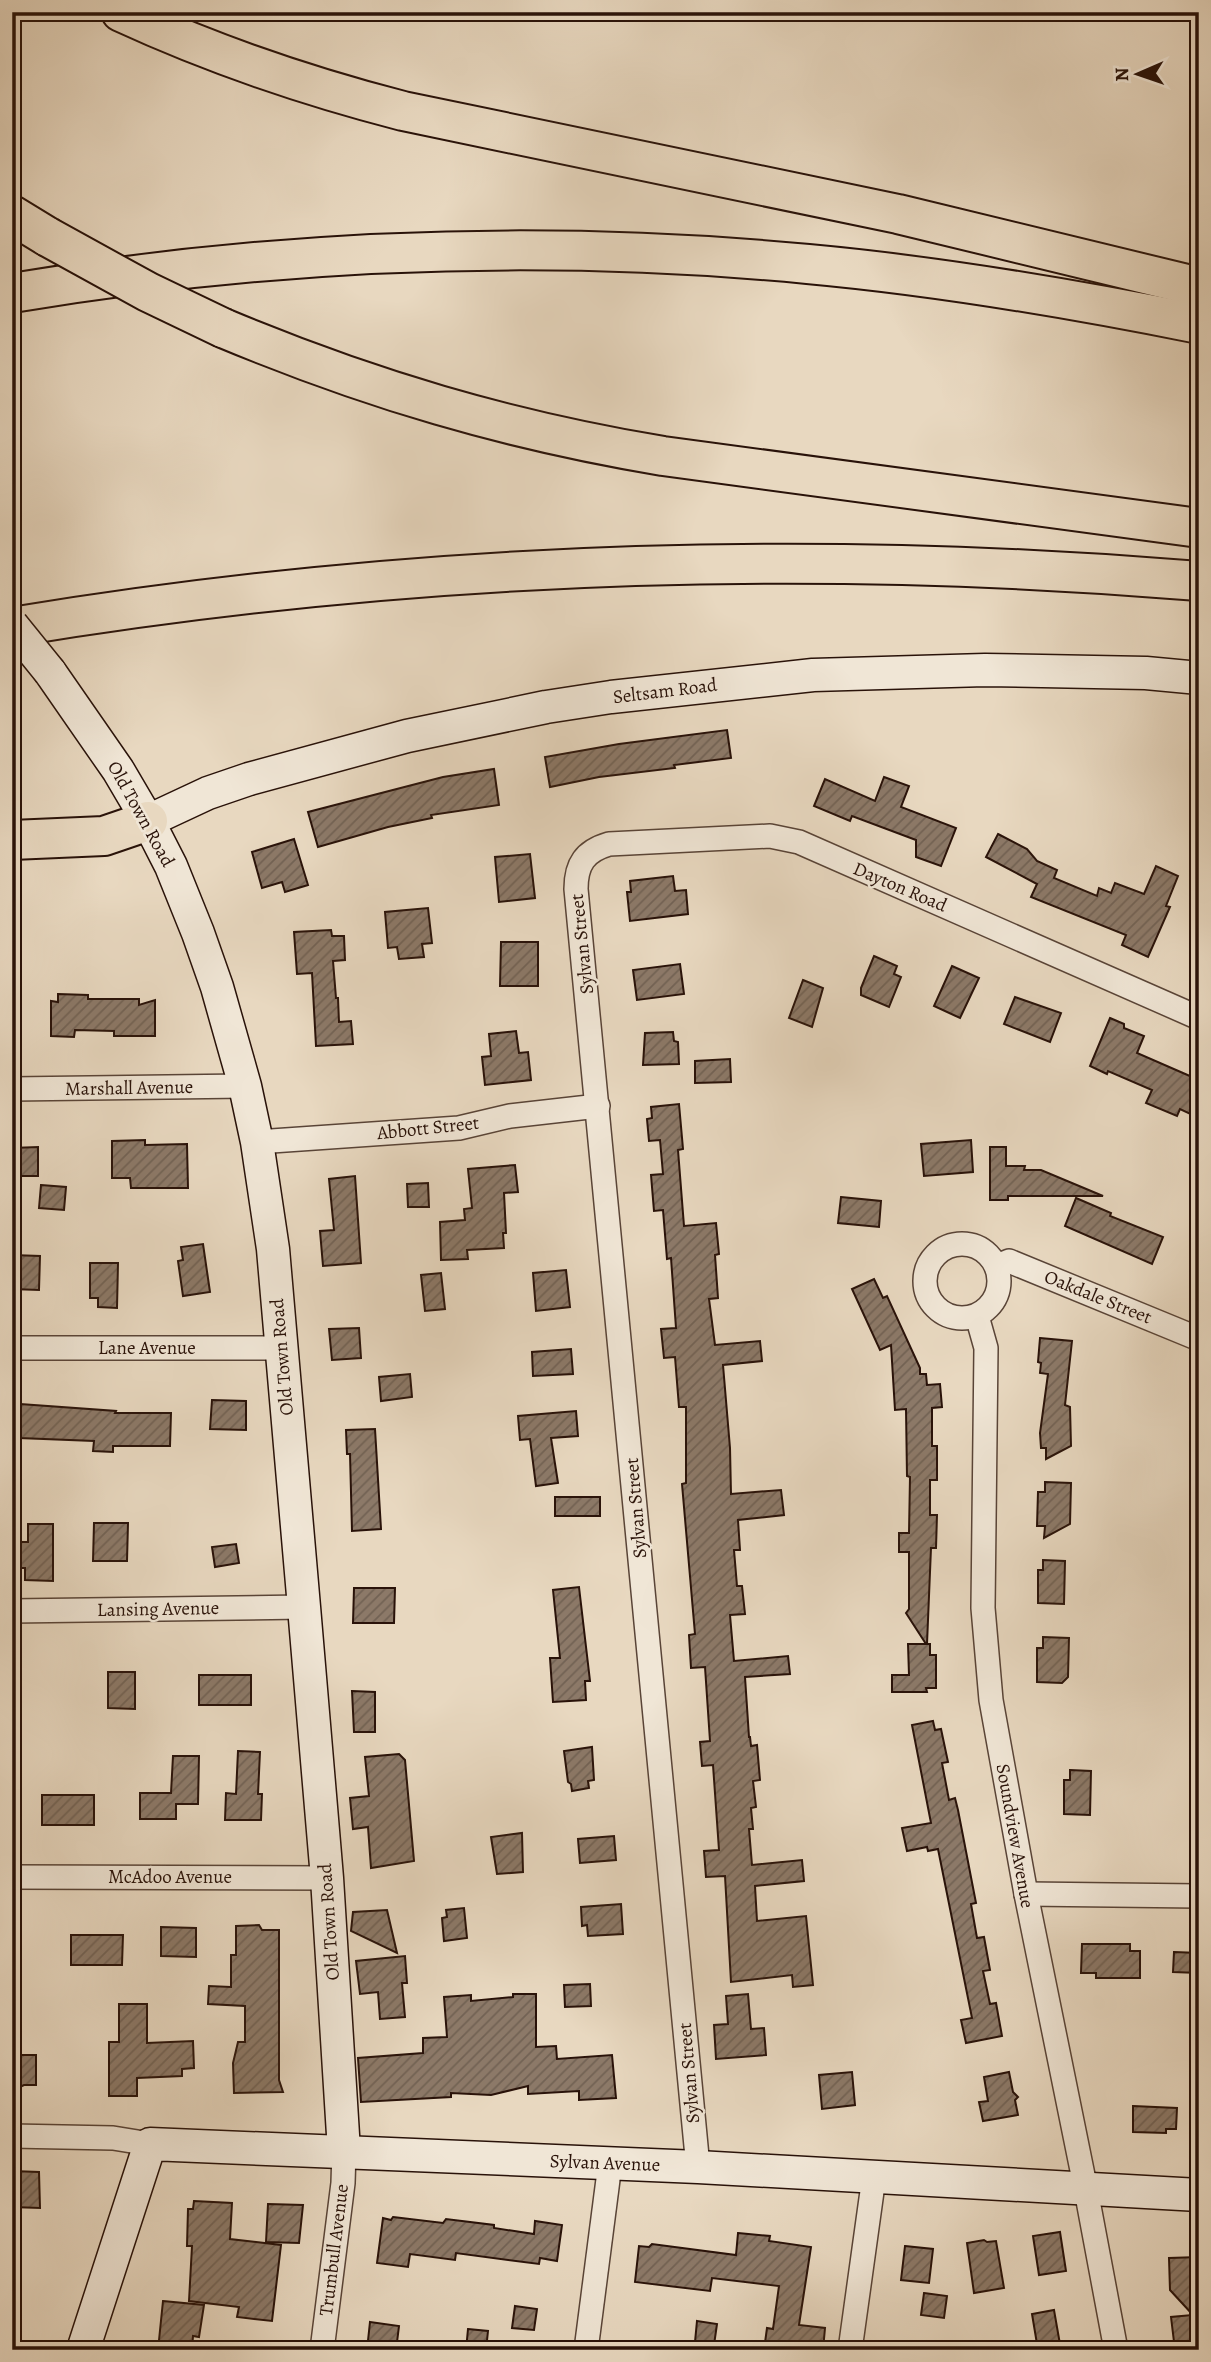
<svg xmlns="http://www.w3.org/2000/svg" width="1211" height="2362" font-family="Alegreya,serif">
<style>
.building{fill:url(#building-hatch);stroke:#291209;stroke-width:2}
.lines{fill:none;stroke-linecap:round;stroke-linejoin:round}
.street-casing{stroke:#594437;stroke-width:26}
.secondary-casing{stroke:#291209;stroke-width:35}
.highway-casing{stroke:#291209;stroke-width:42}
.street{stroke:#f0e6d6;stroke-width:23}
.secondary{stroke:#f0e6d6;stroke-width:32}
.highway{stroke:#e8d8c0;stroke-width:38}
.secondary-bridge-casing{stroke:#291209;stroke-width:35;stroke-linecap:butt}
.highway-bridge-casing{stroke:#291209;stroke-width:42;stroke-linecap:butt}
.secondary-bridge{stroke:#f0e6d6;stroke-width:32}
.highway-bridge{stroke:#e8d8c0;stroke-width:38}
.labels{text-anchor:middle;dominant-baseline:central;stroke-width:5;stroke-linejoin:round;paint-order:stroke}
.street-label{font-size:19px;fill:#291209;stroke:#f0e6d6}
</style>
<defs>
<pattern id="building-hatch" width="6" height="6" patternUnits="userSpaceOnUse" patternTransform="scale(1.75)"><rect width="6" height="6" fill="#8c7968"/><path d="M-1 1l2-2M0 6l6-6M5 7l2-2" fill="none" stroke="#726254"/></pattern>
</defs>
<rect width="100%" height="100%" fill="#e8d8c0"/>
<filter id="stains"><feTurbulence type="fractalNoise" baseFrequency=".00286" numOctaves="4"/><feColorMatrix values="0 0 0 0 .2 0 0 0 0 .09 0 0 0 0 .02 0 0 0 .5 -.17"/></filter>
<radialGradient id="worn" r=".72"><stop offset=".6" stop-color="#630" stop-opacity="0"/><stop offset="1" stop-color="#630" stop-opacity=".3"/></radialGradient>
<!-- building -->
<g class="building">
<path d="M727,730l4,28 -57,7 1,3 -76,9 -49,10 -5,-30 74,-13z"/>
<path d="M494,769l5,36 -68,10 1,3 -44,9 -70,20 -10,-35 135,-35z"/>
<path d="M884,777l25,9 -8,21 55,21 -15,38 -25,-9v-17l-64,-24 -2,5 -36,-15 11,-27 50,22z"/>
<path d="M998,834l29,15 10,12 20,9 -3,8 43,18 2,-8 12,5 4,-10 29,11 12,-28 22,10 -12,30 4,1 -22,50 -26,-12 4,-10 -95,-38 6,-13 -51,-27z"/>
<path d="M294,839l14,46 -23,7 -3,-10 -20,6 -10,-36z"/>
<path d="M530,854l5,44 -36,4 -4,-45z"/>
<path d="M673,876l2,15 11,-1 2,24 -58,7 -3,-29h4l-1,-11z"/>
<path d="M428,908l4,35 -10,1 2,13 -25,2 -2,-12 -9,1 -3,-36z"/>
<path d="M331,930l1,6h12l1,24 -12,1 3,37h2l1,24 12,-1 2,23 -37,2 -4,-73 -15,1 -3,-42z"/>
<path d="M501,942h37v44h-38z"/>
<path d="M874,956l23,10 -3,8 7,3 -12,30 -28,-12v-7z"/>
<path d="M680,964l4,30 -47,6 -4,-30z"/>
<path d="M952,966l27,12 -19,40 -26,-12z"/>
<path d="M803,980l20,8 -11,39 -23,-9z"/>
<path d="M58,994l30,1v4h51v6l16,-5v36h-41v-5l-39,-1 -1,7 -23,-1v-35l7,1z"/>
<path d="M1015,997l46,16 -11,29 -46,-18z"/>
<path d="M1110,1018l14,6v4l20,8 -7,17 62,27v38l-19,-9 -3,7 -31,-13 6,-13 -44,-19 -1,3 -17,-8z"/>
<path d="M516,1031l3,22 9,-1 3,28 -46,5 -3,-28 9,-1 -2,-22z"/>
<path d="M673,1032l1,9 4,1 1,22 -36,1 2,-32z"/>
<path d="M730,1059l1,23 -36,1v-22z"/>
<path d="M679,1104l4,45 -5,1 6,76 32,-3 3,31 -4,1 3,43 -9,1 6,46 45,-4 2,20 -39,4 7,83 1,46 50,-4 3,25 -46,5 2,30h-6l3,36h5l3,28 -15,1 4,46 54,-5 2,18 -45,3 4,60h1l1,9 6,-1 3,35 -7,1 3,26 -5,1 2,21h-4l3,36 50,-5 2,21 -49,5 2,35 49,-5 7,69 -20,2 -1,-12 -61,7 -6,-106 -19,1 -2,-26 15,-1 -6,-85 -11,1 -2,-24 10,-1 -5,-74 -14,1 -2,-33 6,-1 -13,-150 4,-1v-76h-7l-4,-50 -11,1 -3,-29 15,-1 -5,-70 -4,1 -4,-49 -9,1 -3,-36 12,-1 -3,-34 -11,1 -2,-22 5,-1 -1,-11z"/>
<path d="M145,1140v5l42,-1 1,44h-57l-1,-10h-18v-37z"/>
<path d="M971,1140l2,32 -49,4 -3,-32z"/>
<path d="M38,1147v29h-26v-28z"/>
<path d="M990,1147h16v19h19l-1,4h17l62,26h-95v4h-18z"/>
<path d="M515,1165l3,27 -14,1 2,40h-3l1,15 -37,2 1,9 -27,1 -1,-38 25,-2 -1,-11 8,-1 -4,-39z"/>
<path d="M355,1176l6,87 -38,3 -3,-35 14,-1 -5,-51z"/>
<path d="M428,1183l1,24h-21l-1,-23z"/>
<path d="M41,1185l25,2 -2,23 -25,-2z"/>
<path d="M841,1197l40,4 -2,26 -41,-4z"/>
<path d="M1076,1198l35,15 -1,3 53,21 -11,27 -87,-38z"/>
<path d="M203,1244l7,48 -27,4 -5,-35 5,-1 -2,-13z"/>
<path d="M12,1255l28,1 -1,34 -27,-1z"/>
<path d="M90,1263h28l-1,45 -19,-1v-9h-8z"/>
<path d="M566,1270l4,37 -34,4 -3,-38z"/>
<path d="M441,1273l4,36 -20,2 -4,-36z"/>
<path d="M874,1279l9,19 4,-2 33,72v6h6l1,11 13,-1 2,23 -10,1v38h5v34h-7v35h7l-1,33h-5l-4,96h3v11h6v33h-10l1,4h-35v-17h17l-1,-31h18l-20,-31 3,-4v-57h-10v-19h10l1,-56 -3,-1 -1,-67 -11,1 -4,-65 -11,5 -28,-61z"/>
<path d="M359,1328l2,30 -29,2 -3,-31z"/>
<path d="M1040,1338l32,3 -7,64 5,2 1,39 -25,13v-11h-5l-1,-15 8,-59 -8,-1 1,-10 -3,-1z"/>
<path d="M571,1349l2,25 -40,2 -1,-24z"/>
<path d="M410,1374l2,23 -31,4 -2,-24z"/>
<path d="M212,1400l34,1v29l-36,-1z"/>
<path d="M20,1404l96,7 -1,2h56l-1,33h-57v6l-20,-1 1,-10 -75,-3z"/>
<path d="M576,1411l2,25 -27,2 7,45 -22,3 -6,-47 -10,1 -2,-24z"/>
<path d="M375,1429l6,100 -29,2 -2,-77h-3l-1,-24z"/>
<path d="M1045,1482l26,1 -1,41 -26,14 1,-12h-8l1,-34h7z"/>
<rect x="555" y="1497" width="45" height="19"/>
<path d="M94,1523h34l-1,38h-34z"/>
<path d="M28,1524h25v57l-28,-1v-12h-13v-26h16z"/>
<path d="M236,1544l3,19 -24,4 -3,-20z"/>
<path d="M1043,1560l22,1 -1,43 -26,-1v-33h5z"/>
<path d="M579,1587l11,94h-5l1,19 -33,2 -3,-44h10l-7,-68z"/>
<path d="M354,1588h41l-1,35h-41z"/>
<path d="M1043,1637l26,1 -1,39 -6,6 -25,-1v-34h6z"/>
<path d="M108,1672h27v37l-27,-1z"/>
<rect x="199" y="1675" width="52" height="30"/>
<path d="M352,1691l23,1v40h-21z"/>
<path d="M933,1721l2,9 6,-1 7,33 -6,1 7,37 6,-2 3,12 18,93 -5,1 6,34 7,-1 6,33 -7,1 7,33 6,-1 6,33 -36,7 -5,-23 11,-2 -34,-169 -10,2 -1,-4 -20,4 -5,-23 29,-5 -19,-98z"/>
<path d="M592,1747l2,33 -6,1 1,7 -17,3 -1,-7 -3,-2 -4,-31z"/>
<path d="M238,1751l22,1 -2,42h4l-1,26h-36l1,-27 10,1z"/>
<path d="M399,1754l6,6 9,101 -43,7 -3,-41 -15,2 -3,-31 19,-2 -4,-39z"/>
<path d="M173,1756h26l-1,48h-22v15h-36v-26h31z"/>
<path d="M1070,1770l21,1 -1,44 -26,-1v-34h6z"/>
<rect x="42" y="1795" width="52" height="30"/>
<path d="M522,1833l1,39 -26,2 -6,-37z"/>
<path d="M614,1836l2,24 -36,3 -2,-24z"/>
<path d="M621,1904l2,30 -35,2 -1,-11 -5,1 -1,-19z"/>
<path d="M464,1908l3,30 -23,3 -2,-23 5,-1 -1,-7z"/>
<path d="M387,1910l10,43 -46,-22 2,-19z"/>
<path d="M259,1925l3,5h17v150l4,12 -49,1 -1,-30 5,-21h7v-36l-37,-2 1,-18 22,1v-32h5v-29z"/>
<path d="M161,1927l35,1v29l-35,-1z"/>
<path d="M71,1935h52l-1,30h-51z"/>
<path d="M1082,1944h48v7h10v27h-44v-5h-15z"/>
<path d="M1174,1952l25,1v20l-26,-1z"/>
<path d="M405,1956l2,27h-5l3,34 -25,2 -2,-27 -18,2 -4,-33z"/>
<path d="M590,1984l1,22 -26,1 -1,-22z"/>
<path d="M513,1994h23v53l20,-1 1,13 55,-4 4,43 -37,2v-9l-51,3v-8l-37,9 -40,-2v4l-90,5 -3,-44 65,-5v-15l24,-1 -3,-40 27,-2v6l42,-4z"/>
<path d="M748,1994l3,35 13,-1 2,27 -50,4 -2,-34 14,-1 -2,-28z"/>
<path d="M119,2004h28v39l46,-2 1,27 -12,1v7l-45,2v18h-28v-54h10z"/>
<path d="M12,2055h24v30h-12l-12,6z"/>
<path d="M852,2072l3,33 -33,4 -3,-34z"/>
<path d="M1009,2072l4,20 5,5 -3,3 3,15 -35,6 -4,-19 9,-1 -4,-24z"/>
<path d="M1133,2106l44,2 -1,21h-10v4l-33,-1z"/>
<path d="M12,2171l27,1 1,36 -28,-1z"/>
<path d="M194,2201l38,2 -2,36 51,6 -9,76 -35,-4 2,-10 -50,-6 3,-55h-5l1,-37h5z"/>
<path d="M268,2204l35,1 -4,38 -33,-1z"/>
<path d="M393,2217l50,6 3,-4 48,6v3l40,6 1,-13 27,4 -5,36 -17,-3 -1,6 -83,-11 -1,7 -45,-6 -2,13 -31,-4 6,-45 8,2z"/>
<path d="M1060,2232l6,39 -27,4 -6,-39z"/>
<path d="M738,2233l32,3 -1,5 42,6 -12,78 26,3 -2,22h-59l3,-22 6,1 6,-43 -67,-8 -2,13 -75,-9 4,-36 10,1 3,-3 84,11z"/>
<path d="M984,2240l3,2 9,-1 8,47 -30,5 -7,-50z"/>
<path d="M905,2246l28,3 -4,34 -28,-3z"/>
<path d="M1199,2257v93h-24l-4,-33 22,-2 -23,-25 -1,-32z"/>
<path d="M924,2293l23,3 -3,22 -23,-3z"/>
<path d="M163,2301l41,4 -5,32 -6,-1 -1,14h-34z"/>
<path d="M515,2306l22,3 -3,21 -22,-2z"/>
<path d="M1054,2310l7,40h-23l-6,-36z"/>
<path d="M697,2321l20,3 -3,21 -19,-3z"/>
<path d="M370,2322l29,4 -3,24h-29z"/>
<path d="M468,2329l20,2 -2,19h-20z"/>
</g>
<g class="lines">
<!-- street casing -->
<g class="street-casing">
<g id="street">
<path d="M12,1089l233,-3"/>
<path d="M257,1142l202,-14 51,-12 88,-10"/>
<circle cx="962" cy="1281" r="37"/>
<path d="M997,1266l12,-5 190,78"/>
<path d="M977,1316l9,32 -3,260 8,92 35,194 60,296 30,160"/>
<path d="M12,1348h269"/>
<path d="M12,1611l292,-4"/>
<path d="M12,1877l315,1"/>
<path d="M1026,1894l173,2"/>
<path d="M12,2136l101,2 37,6"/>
<path d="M698,2167l-122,-1278c0,-25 9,-38 33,-45l161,-8 29,6 400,176"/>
<path d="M322,2350l21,-167 1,-32"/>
<path d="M586,2350l24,-186"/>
<path d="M850,2350l24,-173"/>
</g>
</g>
<!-- secondary casing -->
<g class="secondary-casing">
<g id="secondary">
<path d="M50,672l68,98 30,51 23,45 27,67 19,54 28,99 12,56 16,107 31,358 23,271 17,273"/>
<path d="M148,821l60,-28 41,-14 158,-43 139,-29 65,-10 202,-22 172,-5 161,3 53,5"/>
<path d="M83,2350l67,-206 548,23 501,28"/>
</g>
</g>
<!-- highway casing -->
<g class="highway-casing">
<g id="highway">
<path d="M121,12c91,42 185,74 282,99l495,103 301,73"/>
<path d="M12,215l36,22"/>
<path d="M12,293c262,-44 532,-54 796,-29 131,12 261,34 391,60"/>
<path d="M223,328c146,61 284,102 440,128l536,72"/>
<path d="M12,627c393,-65 790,-79 1187,-46"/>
<path d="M12,840l92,-4 44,-15"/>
</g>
</g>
<!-- street -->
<use href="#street" class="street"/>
<!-- secondary -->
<use href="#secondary" class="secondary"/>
<!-- highway -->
<use href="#highway" class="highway"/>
<!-- secondary-bridge casing -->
<g class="secondary-bridge-casing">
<path id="secondary-bridge" d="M12,625l38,47"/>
</g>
<!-- highway-bridge casing -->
<g class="highway-bridge-casing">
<path id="highway-bridge" d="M48,237l100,55 75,36"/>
</g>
<!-- secondary-bridge -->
<use href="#secondary-bridge" class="secondary-bridge"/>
<!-- highway-bridge -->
<use href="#highway-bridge" class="highway-bridge"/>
</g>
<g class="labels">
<!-- street labels -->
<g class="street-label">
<text transform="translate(665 691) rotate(-7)">Seltsam Road</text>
<text transform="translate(141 814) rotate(61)">Old Town Road</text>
<text transform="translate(900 887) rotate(23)">Dayton Road</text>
<text transform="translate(582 944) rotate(-96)">Sylvan Street</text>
<text transform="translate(129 1088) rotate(-1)">Marshall Avenue</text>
<text transform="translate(428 1128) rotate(-6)">Abbott Street</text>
<text transform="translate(1098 1297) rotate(22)">Oakdale Street</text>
<text x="147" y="1348">Lane Avenue</text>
<text transform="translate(282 1357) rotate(-95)">Old Town Road</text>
<text transform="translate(636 1508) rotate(-95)">Sylvan Street</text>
<text transform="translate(158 1609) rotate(-1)">Lansing Avenue</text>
<text transform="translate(1015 1836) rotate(80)">Soundview Avenue</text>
<text x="170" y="1877">McAdoo Avenue</text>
<text transform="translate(329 1922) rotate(-94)">Old Town Road</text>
<text transform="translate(689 2073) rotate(-95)">Sylvan Street</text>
<text transform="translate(605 2163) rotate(2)">Sylvan Avenue</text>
<text transform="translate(334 2250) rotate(-83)">Trumbull Avenue</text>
</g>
</g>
<!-- margin -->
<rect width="1211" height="2362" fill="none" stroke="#e8d8c0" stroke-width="42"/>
<rect x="14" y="14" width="1183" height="2334" fill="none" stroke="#291209" stroke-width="3.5"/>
<rect x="21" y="21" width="1169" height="2320" fill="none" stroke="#291209" stroke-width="2"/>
<!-- north arrow -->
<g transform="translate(1138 74) rotate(268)" stroke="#f0e6d6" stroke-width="5" paint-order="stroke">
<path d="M0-5L12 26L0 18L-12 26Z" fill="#291209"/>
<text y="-10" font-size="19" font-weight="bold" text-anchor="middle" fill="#291209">N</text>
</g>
<rect width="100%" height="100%" filter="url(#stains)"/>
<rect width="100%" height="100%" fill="url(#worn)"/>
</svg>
